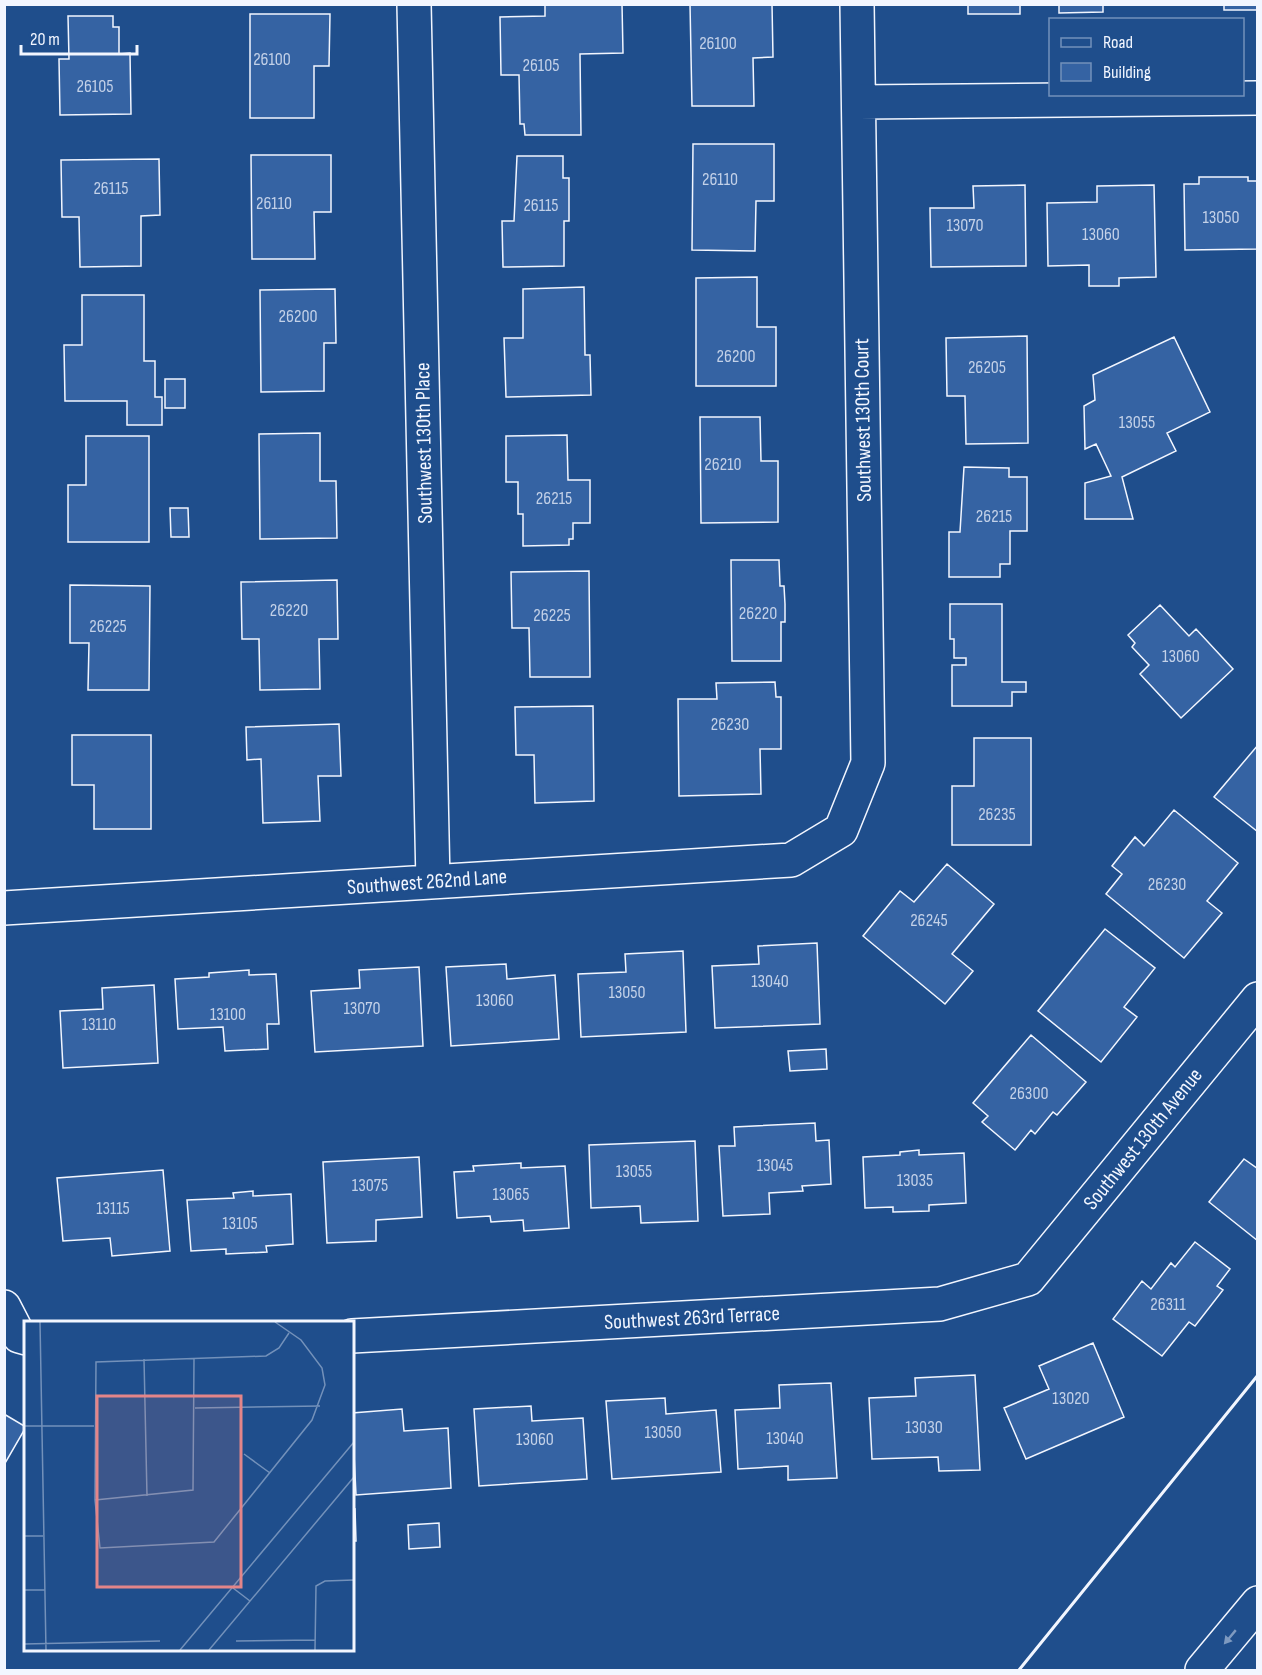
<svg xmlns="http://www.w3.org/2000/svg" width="1262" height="1675" font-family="'Sofia Sans Condensed',sans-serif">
<rect width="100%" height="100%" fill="#1f4e8c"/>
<path fill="#3563a3" stroke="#f2f6ff" stroke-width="1.5" d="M545,4H622L623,53L580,54L581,135H525L524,124H520L519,75H501L500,17L545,16Z
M690,4H772L773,57L753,58L754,106H692Z
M968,4H1020V14H968Z
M1059,4H1123L1103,5V12L1059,13Z
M1224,4H1258V10H1224Z
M250,14H330L329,66H314V118H250Z
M68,16H113V27H119V54L130,53L131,114L60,115L59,59H69Z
M693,144H774V201H756L755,251L692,250Z
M251,155H331V212H314L315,259H252Z
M517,156H563V178H569V221H564V266L503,267L502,221H514Z
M159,159L160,215L141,216V266L80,267L79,217H62L61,160Z
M1199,177H1248V181H1258V249L1185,250L1184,184H1199Z
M1025,185L1026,266L931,267L930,208H974L973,186Z
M1154,185L1156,277L1119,278V286H1089V265L1048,266L1047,203L1097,202V186Z
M757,277V327H776V386H696V278Z
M584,287L585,355H590L591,395L506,397L504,338H523V289Z
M335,289L336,343H324V391L261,392L260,290Z
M82,295H144V361H155V397H162V425H127V401H65L64,345H82Z
M1027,336L1028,443L966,444L965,396H947L946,338Z
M1174,337L1210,412L1167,433L1176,451L1122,477L1133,519H1085V483L1111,476L1096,444L1085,449L1084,406L1095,400L1093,375Z
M165,379H185V408H165Z
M700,417H760L761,461H778V522L701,523Z
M320,433V481H336L337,538L260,539L259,434Z
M567,435L568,480H590V523H573V539H569V545L523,546V514H518V482H506V436Z
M86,436H149V542H68V485H86Z
M964,467L1009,468V477H1027V531H1010V564H1000V577H949V532H960Z
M170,508H188L189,537H171Z
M731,560H779L780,586H784L785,604V622H781V661H732Z
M589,571L590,677H530L529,628H512L511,572Z
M337,580L338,639H319L320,689L260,690L259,639H242L241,582Z
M70,585L150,586L149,690H88L89,643H70Z
M950,604H1002V682H1026V692H1012V706H952V665H966V658H954V639H950Z
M1160,605L1189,636L1196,629L1233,669L1181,718L1140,674L1149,665L1132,647L1135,643L1128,635Z
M775,682L776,697H781V749H760L761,794L679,796L678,699H717L716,683Z
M593,706L594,801L535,803L534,755H516L515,707Z
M339,724L341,776H318L320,821L263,823L261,759L247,760L246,727Z
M72,735H151V829H94V785H72Z
M974,738H1031V845H952V786H974Z
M1258,745V832L1214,797Z
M1174,810L1238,863L1207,901L1222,913L1184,958L1106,894L1122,874L1112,866L1135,837L1144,846Z
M947,864L994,904L952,954L973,971L945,1004L863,936L900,891L914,902Z
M1105,929L1155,968L1124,1007L1137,1017L1101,1062L1038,1011Z
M817,943L820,1024L715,1028L712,966L759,964L758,946Z
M683,951L686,1032L581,1037L578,974L626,972L625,954Z
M506,964L507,979L555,975L559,1039L451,1046L446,967Z
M419,967L423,1046L315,1052L311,991L360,988L359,970Z
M249,970V975L276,974L279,1024H267L268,1049L225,1051L223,1027L178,1029L175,979L209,977V973Z
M154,985L158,1063L63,1068L60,1011L103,1009L102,988Z
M1031,1035L1086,1082L1057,1115L1053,1112L1035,1134L1031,1130L1015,1150L982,1122L988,1116L973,1103Z
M826,1049L827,1069L790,1071L788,1051Z
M815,1123L816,1141L829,1140L831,1184L802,1186L803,1191L769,1193L770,1214L723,1216L719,1146H735L734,1127Z
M695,1141L698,1221L641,1223L640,1206L591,1208L589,1145Z
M919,1150V1155L964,1153L966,1203L929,1205V1211L893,1212V1207L865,1208L863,1157L900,1155V1152Z
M419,1157L422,1217L376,1220V1241L327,1243L323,1162Z
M1244,1159L1258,1169V1241L1209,1202Z
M521,1163V1168L565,1166L569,1228L524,1231L523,1220L491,1222L490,1216L457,1218L454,1172L474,1171L473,1166Z
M163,1170L170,1251L112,1256L110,1238L63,1241L57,1178Z
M253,1191V1196L291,1194L293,1244L266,1246L267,1252L226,1254V1249L191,1251L187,1200L234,1198L233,1193Z
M1195,1242L1230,1269L1217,1286L1223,1290L1195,1326L1189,1322L1162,1356L1113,1319L1142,1281L1151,1289L1171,1263L1175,1267Z
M1093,1343L1124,1417L1026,1459L1004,1408L1049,1389L1039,1366Z
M975,1375L980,1470L939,1471L938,1457L872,1459L869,1398L916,1396L915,1378Z
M831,1383L837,1478L788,1480V1466L738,1469L735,1410L780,1408L779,1385Z
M665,1398L666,1414L716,1410L721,1472L612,1479L606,1401Z
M531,1406L532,1421L583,1418L587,1479L479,1486L474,1409Z
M402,1409L404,1431L448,1428L451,1488L356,1495L352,1413Z
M4,1414L26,1427L4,1465Z
M355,1509L356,1541H352V1510Z
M439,1523L440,1547L409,1549L408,1525Z"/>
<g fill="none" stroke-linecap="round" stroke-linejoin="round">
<g stroke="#f2f6ff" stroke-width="36">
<path id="minor" d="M414,4L433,882
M859,102L1258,98
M4,908L791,860L841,830L868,763L857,4
M4,1307L19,1336L26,1338
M352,1336L940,1304L1028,1279L1258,999"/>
</g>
<g stroke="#f2f6ff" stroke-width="36">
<path id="motorway" d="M1202,1670L1258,1603"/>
</g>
<use href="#minor" stroke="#1f4e8c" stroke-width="33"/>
<use href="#motorway" stroke="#1f4e8c" stroke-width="33"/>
<path stroke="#f2f6ff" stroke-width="3" d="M1019,1670L1258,1375"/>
</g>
<defs><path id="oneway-solid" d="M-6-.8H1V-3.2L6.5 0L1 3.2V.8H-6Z" transform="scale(1.5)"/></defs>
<use fill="#7e9ac0" href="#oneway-solid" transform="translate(1230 1637) rotate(130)"/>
<g text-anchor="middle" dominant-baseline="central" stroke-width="4.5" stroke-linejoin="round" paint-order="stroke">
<g font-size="18" fill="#c3d1e8">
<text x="718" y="43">26100</text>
<text x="272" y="59">26100</text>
<text x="541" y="65">26105</text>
<text x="95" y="86">26105</text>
<text x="720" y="179">26110</text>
<text x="111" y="188">26115</text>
<text x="274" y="203">26110</text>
<text x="541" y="205">26115</text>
<text x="1221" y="217">13050</text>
<text x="965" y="225">13070</text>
<text x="1101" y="234">13060</text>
<text x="298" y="316">26200</text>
<text x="736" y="356">26200</text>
<text x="987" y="367">26205</text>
<text x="1137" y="422">13055</text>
<text x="723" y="464">26210</text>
<text x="554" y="498">26215</text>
<text x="994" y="516">26215</text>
<text x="289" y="610">26220</text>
<text x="758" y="613">26220</text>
<text x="552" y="615">26225</text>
<text x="108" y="626">26225</text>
<text x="1181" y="656">13060</text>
<text x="730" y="724">26230</text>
<text x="997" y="814">26235</text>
<text x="1167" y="884">26230</text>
<text x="929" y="920">26245</text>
<text x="770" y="981">13040</text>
<text x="627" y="992">13050</text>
<text x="495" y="1000">13060</text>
<text x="362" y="1008">13070</text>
<text x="228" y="1014">13100</text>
<text x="99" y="1024">13110</text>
<text x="1029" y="1093">26300</text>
<text x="775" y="1165">13045</text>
<text x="634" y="1171">13055</text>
<text x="915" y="1180">13035</text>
<text x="370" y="1185">13075</text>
<text x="511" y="1194">13065</text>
<text x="113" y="1208">13115</text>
<text x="240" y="1223">13105</text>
<text x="1168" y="1304">26311</text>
<text x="1071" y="1398">13020</text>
<text x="924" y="1427">13030</text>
<text x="663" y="1432">13050</text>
<text x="785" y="1438">13040</text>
<text x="535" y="1439">13060</text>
</g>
<g font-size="21" fill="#f2f6ff" stroke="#1f4e8c">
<text transform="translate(863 420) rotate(-91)">Southwest 130th Court</text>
<text transform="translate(424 443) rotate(-91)">Southwest 130th Place</text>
<text transform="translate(427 882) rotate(-4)">Southwest 262nd Lane</text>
<text transform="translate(1143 1139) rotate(-51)">Southwest 130th Avenue</text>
<text transform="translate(692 1318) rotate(-3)">Southwest 263rd Terrace</text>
</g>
</g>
<g transform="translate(24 1321)">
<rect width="330" height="330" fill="#1f4e8c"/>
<path fill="none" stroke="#7391ba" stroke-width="1.5" d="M16,1L22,329M251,1L277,19L298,47L301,64L288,99L190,221L76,227L71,179L72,41L242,35L255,27L265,12M120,38L123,175M171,87L296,85M0,105H70M220,133L246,152M71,179L169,169L170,38M0,215H19M209,267L226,280M0,269H21M212,320L291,319M0,323L136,320M156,329L330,121M185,329L330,156M291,329L292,265L301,260L330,259"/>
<path fill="#e38589" fill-opacity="0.15" stroke="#e38589" stroke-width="3" d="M73,75H217V266H73Z"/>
<rect width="330" height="330" fill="none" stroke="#f2f6ff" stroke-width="3"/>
</g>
<rect width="1262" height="1675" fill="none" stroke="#f2f6ff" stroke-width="12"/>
<rect x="1049" y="18" width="195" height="78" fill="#1f4e8c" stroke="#7391ba" stroke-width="1.5"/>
<rect x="1061" y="38" width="30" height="9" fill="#1f4e8c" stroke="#7391ba" stroke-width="1.5"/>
<text x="1103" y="48" font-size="18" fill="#f2f6ff">Road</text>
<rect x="1061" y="63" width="30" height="18" fill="#3563a3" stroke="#7391ba" stroke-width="1.5"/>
<text x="1103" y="78" font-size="18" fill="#f2f6ff">Building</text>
<path d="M21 45v9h116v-9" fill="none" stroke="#f2f6ff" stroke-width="3"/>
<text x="30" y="45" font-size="18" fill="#f2f6ff" stroke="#1f4e8c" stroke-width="4.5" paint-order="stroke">20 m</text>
</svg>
